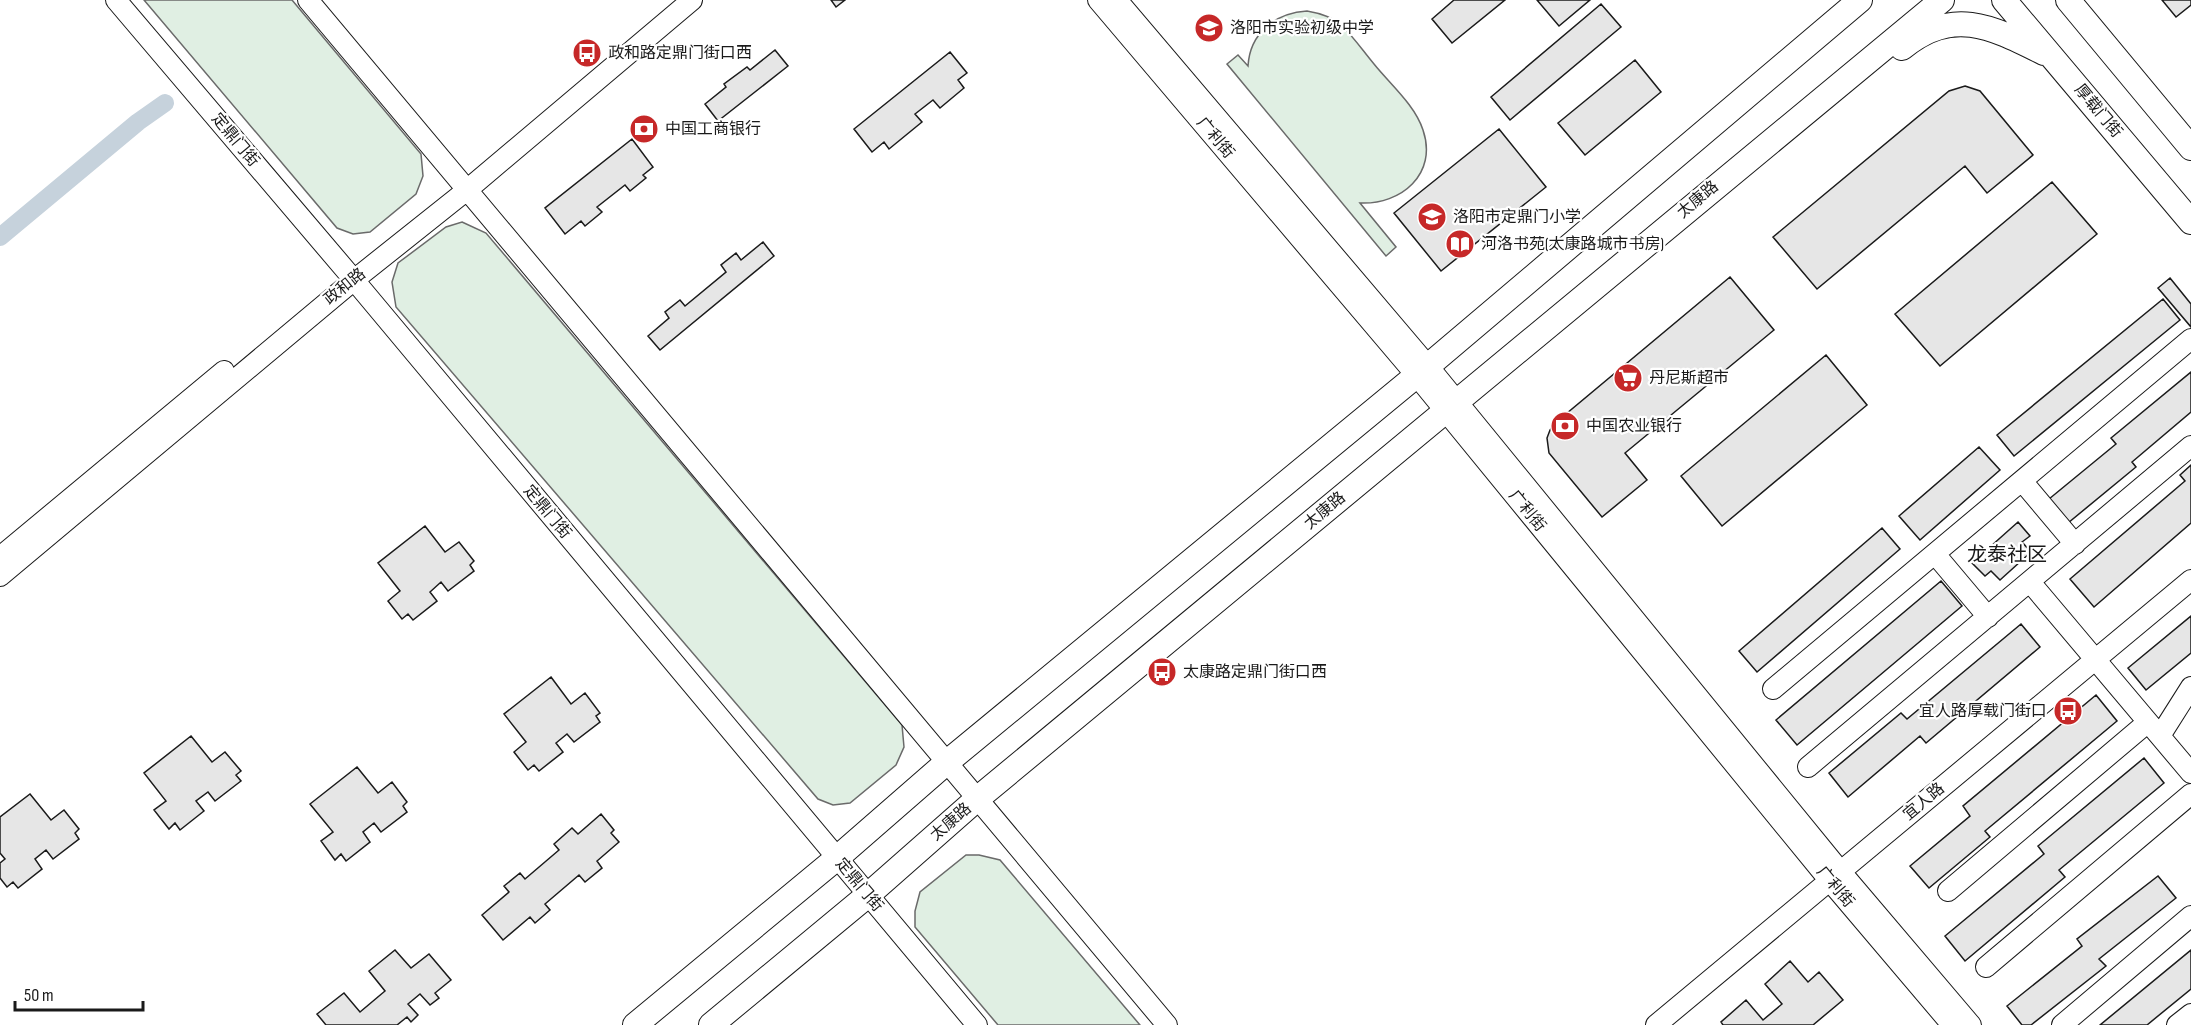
<svg xmlns="http://www.w3.org/2000/svg" width="2191" height="1025" font-family="'Sofia Sans Condensed','Noto Sans SC',sans-serif">
<rect width="100%" height="100%" fill="#fff"/>
<path fill="#e0efe3" stroke="#6a6a6a" stroke-width="1.5" d="M144,0H292L421,154L423,176L416,194L370,232L353,234L337,228Z
M1307,11C1319,13 1331,16 1341,25C1353,36 1363,51 1374,64C1390,84 1415,105 1423,130C1438,174 1401,205 1360,203L1396,247L1386,256L1227,64L1238,55L1248,66C1250,33 1275,13 1307,11Z
M462,222L486,233L902,725L904,747L896,765L850,803L833,805L818,799L396,307L392,282L398,263L446,227Z
M966,855H979L1000,860L1140,1025H998L915,927V911L920,892Z"/>
<g fill="none" stroke-linecap="round" stroke-linejoin="round">
<path stroke="#c6d2dc" stroke-width="18" d="M0,237L138,122L165,103"/>
</g>
<path fill="#e6e6e6" stroke="#1a1a1a" stroke-width="1.5" d="M831,0H845L836,7Z
M1454,0H1505L1452,43L1432,19Z
M1537,0H1590L1559,26Z
M2162,0H2191V5L2176,17Z
M1601,4L1621,27L1510,120L1491,97Z
M775,50L788,66L718,121L705,104L726,87L724,84L747,67L750,70Z
M950,52L967,73L958,80L964,88L940,108L933,100L915,114L922,122L889,149L884,142L872,152L854,129Z
M1635,60L1661,92L1585,155L1558,123Z
M1965,86L1980,91L2033,155L1987,193L1965,166L1817,289L1773,237L1949,91Z
M1499,129L1546,187L1441,271L1394,213Z
M632,139L653,167L643,175L646,178L630,191L625,185L597,207L602,212L585,226L581,221L565,234L545,208Z
M2052,182L2097,234L1940,366L1895,314Z
M763,242L774,256L660,350L648,336L669,318L665,312L680,300L685,306L726,272L721,265L736,253L741,260Z
M1730,277L1774,330L1625,453L1647,480L1602,517L1549,453L1547,438L1550,430L1554,424Z
M2170,278L2191,304V327L2158,288Z
M2163,299L2180,320L2014,456L1997,435Z
M1826,355L1867,405L1722,526L1681,476Z
M2191,372V412L2132,462L2136,467L2068,523L2049,499L2116,444L2111,438Z
M1979,447L2000,470L1920,540L1899,516Z
M2191,465V523L2094,607L2070,579L2185,481L2180,475Z
M2018,522L2030,536L2022,542L2031,552L2000,580L1991,571L1985,576L1972,563Z
M425,526L445,552L459,542L474,561L470,565L474,571L448,591L441,582L430,592L437,601L413,620L408,614L402,619L388,601L400,591L378,563Z
M1882,528L1900,549L1757,672L1739,651Z
M1941,581L1962,606L1797,745L1776,720Z
M2191,616V653L2146,690L2128,668Z
M2021,624L2040,647L1926,743L1920,736L1848,797L1829,773L1901,713L1907,719Z
M551,677L571,704L585,693L600,713L596,716L600,722L574,742L567,734L556,743L563,752L539,771L534,765L528,770L514,752L526,742L504,714Z
M2096,695L2117,721L1985,831L1990,837L1929,888L1910,866L1970,816L1963,806Z
M191,736L212,762L225,752L241,771L236,775L241,781L215,801L208,792L196,801L204,811L180,830L175,823L169,829L154,810L166,801L144,773Z
M2144,758L2164,783L2059,870L2065,877L1965,961L1945,936L2044,854L2038,846Z
M357,767L378,793L392,782L407,802L403,806L407,812L381,832L374,823L363,832L370,842L346,861L341,854L335,860L321,841L333,832L310,804Z
M30,794L51,820L64,810L79,829L75,833L79,839L53,859L46,850L35,859L42,869L18,888L13,882L7,887L0,878V863L5,859L0,853V817Z
M601,814L614,830L611,833L619,842L597,861L602,868L585,882L579,875L545,904L550,910L535,923L530,917L503,940L482,915L509,892L504,886L520,873L525,879L559,850L554,844L572,828L578,834Z
M2158,876L2176,898L2099,959L2106,966L2031,1025H2022L2007,1006L2082,946L2077,939Z
M395,950L411,968L429,954L451,980L435,993L439,998L430,1005L420,994L408,1004L418,1015L411,1022L407,1017L397,1025H326L317,1014L344,993L360,1012L385,991L369,971Z
M2191,950V989L2147,1025H2100Z
M1790,961L1808,982L1819,972L1843,1000L1813,1025H1723L1721,1022L1746,1000L1763,1020L1782,1004L1765,984Z"/>
<g fill="none" stroke-linecap="round" stroke-linejoin="round">
<g stroke="#1a1a1a" stroke-width="22">
<path id="minor" d="M116,0L354,280L977,1025
M308,0L1167,1025
M1098,0L1416,375L1829,880L1952,1025
M1117,0L1428,366L1841,872L1971,1025
M2022,481L2075,544
M1935,554L1988,617
M0,557L224,371
M0,576L354,280L467,190L692,0
M2030,582L2191,773
M1773,689L2191,339
M2160,736L2191,687
M1808,767L2191,446
M1948,891L2148,722
M1986,967L2191,794
M1656,1025L2191,580
M2062,1025L2191,916
M2177,1025L2191,1014"/>
</g>
<g stroke="#1a1a1a" stroke-width="26">
<path id="major" d="M2004,0L2191,222
M2068,0L2191,148
M1902,48C1953,6 1992,27 2044,53
M635,1025L837,858L946,763L1428,366L1860,0
M711,1025L868,895L977,799L1942,0"/>
</g>
<use href="#minor" stroke="#fff" stroke-width="20"/>
<use href="#major" stroke="#fff" stroke-width="24"/>
</g>
<defs>
<g id="school-disc" transform="scale(1.5)"><circle r="9.5" fill="#c62828" stroke="#fff"/><path d="M0-5L7-2L0 1L-7-2ZM-4 1L0 2.5L4 1V4Q0 6-4 4Z" fill="#fff"/></g>
<g id="bus-disc" transform="scale(1.5)"><circle r="9.5" fill="#c62828" stroke="#fff"/><path d="M-5-6H5V4H4V6H2V4H-2V6H-4V4H-5ZM-3.5-4V0h7V-4ZM-3.5 1.2v1.5H-2V1.2ZM2 1.2v1.5H3.5V1.2Z" fill="#fff"/></g>
<g id="bank-disc" transform="scale(1.5)"><circle r="9.5" fill="#c62828" stroke="#fff"/><path d="M-6-4H6V4H-6ZM0-2.3a2.3 2.3 0 1 0 0 4.6a2.3 2.3 0 1 0 0-4.6Z" fill="#fff"/></g>
<g id="library-disc" transform="scale(1.5)"><circle r="9.5" fill="#c62828" stroke="#fff"/><path d="M-6-4Q-3-5.5-.7-3.5V5Q-3 3-6 4ZM6-4Q3-5.5 .7-3.5V5Q3 3 6 4Z" fill="#fff"/></g>
<g id="supermarket-disc" transform="scale(1.5)"><circle r="9.5" fill="#c62828" stroke="#fff"/><path d="M-6-5.5h2.5l.6 2H6L4.5 2H-2.5L-4.4-4H-6ZM-1.5 3.2a1.3 1.3 0 1 0 .1 0ZM3 3.2a1.3 1.3 0 1 0 .1 0Z" fill="#fff"/></g>
</defs>
<g fill-rule="evenodd">
<use href="#school-disc" x="1209" y="28"/>
<use href="#bus-disc" x="587" y="53"/>
<use href="#bank-disc" x="644" y="129"/>
<use href="#school-disc" x="1432" y="217"/>
<use href="#library-disc" x="1460" y="244"/>
<use href="#supermarket-disc" x="1628" y="378"/>
<use href="#bank-disc" x="1565" y="426"/>
<use href="#bus-disc" x="1162" y="672"/>
<use href="#bus-disc" x="2068" y="711"/>
</g>
<g text-anchor="middle" dominant-baseline="central" stroke-width="4.5" stroke-linejoin="round" paint-order="stroke">
<g font-size="16" fill="#1a1a1a" stroke="#fff" text-anchor="start">
<text x="1230" y="28">洛阳市实验初级中学</text>
<text x="608" y="53">政和路定鼎门街口西</text>
<text x="665" y="129">中国工商银行</text>
<text x="1453" y="217">洛阳市定鼎门小学</text>
<text x="1481" y="244">河洛书苑(太康路城市书房)</text>
<text x="1649" y="378">丹尼斯超市</text>
<text x="1586" y="426">中国农业银行</text>
<text x="1183" y="672">太康路定鼎门街口西</text>
<text x="2047" y="711" text-anchor="end">宜人路厚载门街口</text>
</g>
<g font-size="16" fill="#1a1a1a" stroke="#fff">
<text transform="translate(2098 111) rotate(50)">厚载门街</text>
<text transform="translate(1215 138) rotate(50)">广利街</text>
<text transform="translate(235 140) rotate(50)">定鼎门街</text>
<text transform="translate(1698 200) rotate(-40)">太康路</text>
<text transform="translate(345 287) rotate(-39)">政和路</text>
<text transform="translate(1325 511) rotate(-40)">太康路</text>
<text transform="translate(1527 511) rotate(51)">广利街</text>
<text transform="translate(547 512) rotate(50)">定鼎门街</text>
<text transform="translate(1924 802) rotate(-40)">宜人路</text>
<text transform="translate(951 822) rotate(-41)">太康路</text>
<text transform="translate(859 885) rotate(50)">定鼎门街</text>
<text transform="translate(1835 887) rotate(50)">广利街</text>
</g>
<g font-size="20" fill="#1a1a1a" stroke="#fff">
<text x="2007" y="555">龙泰社区</text>
</g>
</g>
<path d="M15 1001v9h128v-9" fill="none" stroke="#1a1a1a" stroke-width="3"/>
<text x="24" y="1001" font-size="18" fill="#1a1a1a" stroke="#ffffff" stroke-width="4.5" paint-order="stroke">50 m</text>
</svg>
